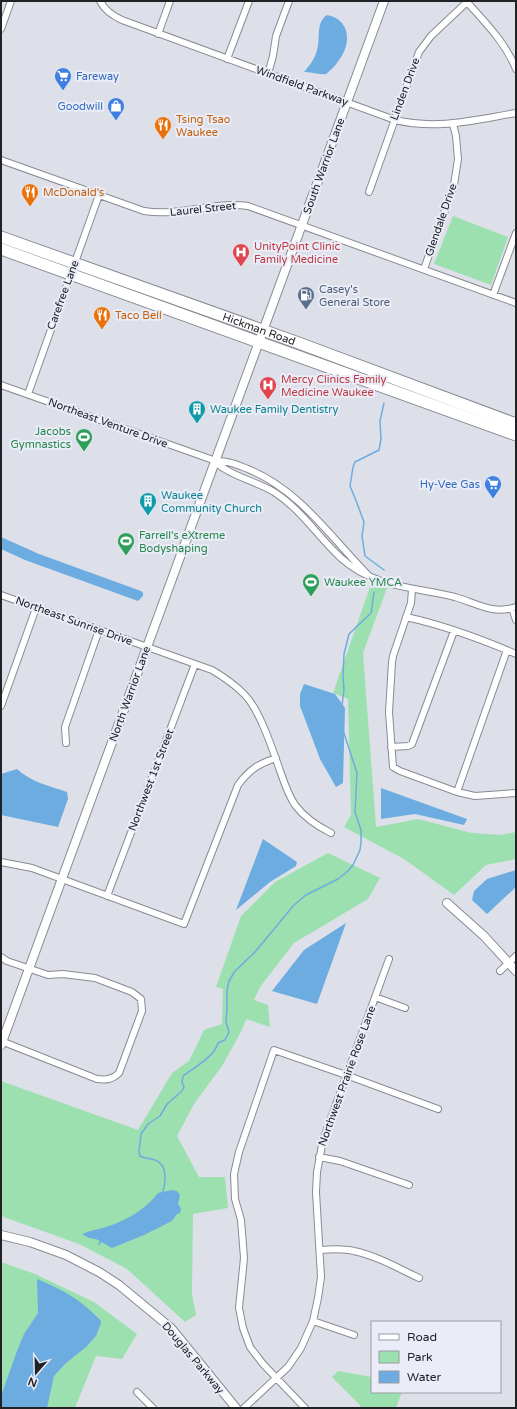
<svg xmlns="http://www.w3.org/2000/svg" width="517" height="1409" font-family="'Varela Round',sans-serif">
<rect width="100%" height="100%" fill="#dde0e9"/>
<path fill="#9ce0b0" d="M453,216L508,237L491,285L434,264Z
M370,587L387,588L363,653L376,827L418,819L472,833L501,835L516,832V859L486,865L454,895L404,859L344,827L351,815L348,699L333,693Z
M328,853L380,878L368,899L294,943L260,987L254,1000L268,1005L270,1027L246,1019L242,1030L222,1066L194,1104L177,1136L199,1177H225L228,1208L193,1214L192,1294L196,1315L185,1322L127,1269L79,1244L1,1216V1081L138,1130L172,1073L189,1061L204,1030L222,1024L223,989L216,987L241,916L275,882Z
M1,1262L35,1274L94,1302L137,1334L122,1359L96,1356L75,1408H1Z
M338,1371L372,1377V1392H402L396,1408H360V1405L332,1377Z"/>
<path fill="#6dace0" d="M327,15C350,19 352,43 339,60C336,65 331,70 326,74C318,75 311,72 304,72C309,66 315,59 317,50C321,38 315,23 327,15Z
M1,537L39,554L141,591L143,593V596L138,601L25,560L1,549Z
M304,684L335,694L345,708L343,783L336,787L320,759L300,706V694Z
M17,769C31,782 50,786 67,792L68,799L58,827L1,815V774Z
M381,788L467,819L464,825L415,814L381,819Z
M263,839L297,862L296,866L270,882L236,910Z
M516,870V887L487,914L472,900L474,891L487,879Z
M346,923L317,1004L272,991L304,950Z
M172,1190L177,1191L180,1195L178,1204L181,1208L180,1213L177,1214L172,1221L144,1235L112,1248L96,1239L89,1238L82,1234C91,1230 100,1229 109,1226C127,1220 147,1208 158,1193Z
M37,1279C65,1291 79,1298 101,1321V1323L96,1336L86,1347L66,1363L54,1376L47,1408H1V1396L17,1351L24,1334L38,1313Z"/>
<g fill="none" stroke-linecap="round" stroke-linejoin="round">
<path stroke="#6dace0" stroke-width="1.5" d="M384,403L380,421L381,439L379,450L355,462L353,467L350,486L355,498L364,522L362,536L365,556L384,570
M342,705L344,690L343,677L344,654L349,634L371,613L374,592
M162,1194C166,1184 168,1164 155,1160C150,1158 145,1159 140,1156L139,1151L141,1134L148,1124L160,1116L167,1104L182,1091L184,1087L182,1082L183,1076C195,1067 214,1057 218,1043L225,1040L229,1032L226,1022L227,1008V990L229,981L235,971L255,952L294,905L306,895L338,879L348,871L353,865L360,850L361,842V830L355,812L357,773L344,733
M99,1244L101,1241"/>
<g stroke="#888b93" stroke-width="8">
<path id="street" d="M100,1C105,11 113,16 122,20L395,120C437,130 474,120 516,113
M466,1C485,22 505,42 516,69
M1,29L11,1
M158,34L170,1
M227,59L249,1
M268,74L273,56L276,36L289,1
M1,160L144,211C179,217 213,201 248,206L516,303
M369,192L419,52L431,36L467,2
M424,269L454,185L458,159L456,136L453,124
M493,295L516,233
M1,385L216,461C229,461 235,464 248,469C301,491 330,537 369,576
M28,394L99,195
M216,461C218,464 221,467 225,469C239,478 259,483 274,492C301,509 318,537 341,558C374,588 415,587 455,597C476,603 493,615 516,607
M412,589L411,603L393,656L392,662L389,712L393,767L400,771L457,792L475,796L516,793
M1,595L212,670C224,677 234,684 244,694C259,709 271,745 278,765C283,779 287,793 295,805C304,817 317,826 331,833
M512,608L516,620
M406,617C443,625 481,639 516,654
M1,706L36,608
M66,743L65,727L99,630
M391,747L408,746L412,744L454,631
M457,792L507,650
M1,862L32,868L184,924L238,785C249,770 258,764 276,758
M107,896L195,664
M1,957L7,961L48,975L63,974L95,978L132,992L141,999L142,1011L119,1073C112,1080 106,1080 97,1079L1,1041
M500,971L516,956
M375,997L405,1008
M319,1157L340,1161L409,1185
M320,1250C331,1249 343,1248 354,1251C377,1256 398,1268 419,1278
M313,1321L354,1335
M137,1392L153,1408
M244,1408L288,1367L301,1348L313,1321L318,1298L321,1277L316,1192L317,1172L323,1140L389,959
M305,1408L263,1364L250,1347L243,1328L239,1308L244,1258L241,1220L235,1199L234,1174L239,1152L274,1050L346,1075L438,1109"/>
</g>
<g stroke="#888b93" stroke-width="10">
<path id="secondary" d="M447,903L484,936L516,971
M1,1045L384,1
M1,1235L30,1242L66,1255L99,1272L119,1285L171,1328L236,1408"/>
</g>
<g stroke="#888b93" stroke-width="13">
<g id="highway">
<path id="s1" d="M1,237L296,342L516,424"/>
<path d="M1,249L516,435"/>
</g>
</g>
<use href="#street" stroke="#fff" stroke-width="6"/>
<use href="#secondary" stroke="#fff" stroke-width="8"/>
<use href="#highway" stroke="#fff" stroke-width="11"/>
</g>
<defs>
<g id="supermarket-pin" transform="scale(0.9)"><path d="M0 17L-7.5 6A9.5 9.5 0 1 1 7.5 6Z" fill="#3f7fe0" stroke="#eaedf7"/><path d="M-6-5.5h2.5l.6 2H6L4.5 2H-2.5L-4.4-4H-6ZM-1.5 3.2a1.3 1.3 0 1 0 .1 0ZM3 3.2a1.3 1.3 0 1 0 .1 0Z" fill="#fff"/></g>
<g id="shop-pin" transform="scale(0.9)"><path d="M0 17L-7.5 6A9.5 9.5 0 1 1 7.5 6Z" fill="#3f7fe0" stroke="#eaedf7"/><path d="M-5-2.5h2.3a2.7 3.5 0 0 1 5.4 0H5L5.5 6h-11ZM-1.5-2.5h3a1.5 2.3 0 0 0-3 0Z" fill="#fff"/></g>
<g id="restaurant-pin" transform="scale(0.9)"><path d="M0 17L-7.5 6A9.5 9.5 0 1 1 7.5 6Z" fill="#e8710a" stroke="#eaedf7"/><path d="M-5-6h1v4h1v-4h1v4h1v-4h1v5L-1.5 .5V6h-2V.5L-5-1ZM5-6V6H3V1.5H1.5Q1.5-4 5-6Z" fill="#fff"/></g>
<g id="hospital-pin" transform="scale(0.9)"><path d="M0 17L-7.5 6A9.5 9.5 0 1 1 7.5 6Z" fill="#e0444e" stroke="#eaedf7"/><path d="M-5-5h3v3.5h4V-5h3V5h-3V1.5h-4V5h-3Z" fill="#fff"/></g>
<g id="fuel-pin" transform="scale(0.9)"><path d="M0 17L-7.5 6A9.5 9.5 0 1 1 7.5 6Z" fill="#5c6f8a" stroke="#eaedf7"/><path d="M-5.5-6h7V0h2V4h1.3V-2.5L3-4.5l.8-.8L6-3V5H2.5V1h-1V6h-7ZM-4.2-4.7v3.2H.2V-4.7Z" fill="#fff"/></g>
<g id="building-pin" transform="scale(0.9)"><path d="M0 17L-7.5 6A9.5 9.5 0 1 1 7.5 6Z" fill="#0f9aa8" stroke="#eaedf7"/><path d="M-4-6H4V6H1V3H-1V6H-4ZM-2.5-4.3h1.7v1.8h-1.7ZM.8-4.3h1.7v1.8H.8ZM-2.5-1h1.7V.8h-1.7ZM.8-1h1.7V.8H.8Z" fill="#fff"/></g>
<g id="stadium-pin" transform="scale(0.9)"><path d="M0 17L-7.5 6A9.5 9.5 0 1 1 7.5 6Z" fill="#2e9e5b" stroke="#eaedf7"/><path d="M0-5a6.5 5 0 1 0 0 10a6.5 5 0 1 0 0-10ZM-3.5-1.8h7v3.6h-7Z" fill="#fff"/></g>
</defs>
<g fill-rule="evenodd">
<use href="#supermarket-pin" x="63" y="76"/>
<use href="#shop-pin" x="116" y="106"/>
<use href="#restaurant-pin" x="163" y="125"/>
<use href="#restaurant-pin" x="30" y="192"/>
<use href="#hospital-pin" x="241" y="252"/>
<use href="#fuel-pin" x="306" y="295"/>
<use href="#restaurant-pin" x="102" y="315"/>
<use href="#hospital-pin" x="268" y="385"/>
<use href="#building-pin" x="197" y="409"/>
<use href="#stadium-pin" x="84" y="437"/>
<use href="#supermarket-pin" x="493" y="484"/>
<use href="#building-pin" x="148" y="501"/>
<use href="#stadium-pin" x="126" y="541"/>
<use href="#stadium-pin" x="311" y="582"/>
</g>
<g text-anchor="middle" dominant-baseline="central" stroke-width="4" stroke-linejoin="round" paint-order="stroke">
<g font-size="11" fill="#366cbe" stroke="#eaedf7" text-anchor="end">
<text x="76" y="76" text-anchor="start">Fareway</text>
<text x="103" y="106">Goodwill</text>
<text x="480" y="484">Hy-Vee Gas</text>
</g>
<g font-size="11" fill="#212226" stroke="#eaedf7">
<text transform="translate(302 86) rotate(20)">Windfield Parkway</text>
<text transform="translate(405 89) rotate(-70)">Linden Drive</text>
<text transform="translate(324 166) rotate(-70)">South Warrior Lane</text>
<text transform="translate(203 209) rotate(-6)">Laurel Street</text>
<text transform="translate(441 220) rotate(-71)">Glendale Drive</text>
<text transform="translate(63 295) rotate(-70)">Carefree Lane</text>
<text stroke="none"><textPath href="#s1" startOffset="274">Hickman Road</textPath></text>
<text transform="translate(108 423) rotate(20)">Northeast Venture Drive</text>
<text transform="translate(74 621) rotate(20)">Northeast Sunrise Drive</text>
<text transform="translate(130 694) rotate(-70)">North Warrior Lane</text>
<text transform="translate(151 780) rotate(-69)">Northwest 1st Street</text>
<text transform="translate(347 1076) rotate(-70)">Northwest Prairie Rose Lane</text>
<text transform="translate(193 1358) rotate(50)">Douglas Parkway</text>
</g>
<g font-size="11" fill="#c56008" stroke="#eaedf7" text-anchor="start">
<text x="176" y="119">Tsing Tsao<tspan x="176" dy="13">Waukee</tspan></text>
<text x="43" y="192">McDonald's</text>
<text x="115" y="315">Taco Bell</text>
</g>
<g font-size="11" fill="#be3a42" stroke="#eaedf7" text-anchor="start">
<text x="254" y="246">UnityPoint Clinic<tspan x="254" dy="13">Family Medicine</tspan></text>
<text x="281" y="379">Mercy Clinics Family<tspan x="281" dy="13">Medicine Waukee</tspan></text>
</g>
<g font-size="11" fill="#4e5e75" stroke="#eaedf7" text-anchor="start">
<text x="319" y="289">Casey's<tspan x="319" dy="13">General Store</tspan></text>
</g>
<g font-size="11" fill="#0d838f" stroke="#eaedf7" text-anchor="start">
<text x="210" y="409">Waukee Family Dentistry</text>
<text x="161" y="495">Waukee<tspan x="161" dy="13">Community Church</tspan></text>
</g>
<g font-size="11" fill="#27864d" stroke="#eaedf7" text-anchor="start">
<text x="71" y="431" text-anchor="end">Jacobs<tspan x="71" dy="13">Gymnastics</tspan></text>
<text x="139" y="535">Farrell's eXtreme<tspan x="139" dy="13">Bodyshaping</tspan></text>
<text x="324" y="582">Waukee YMCA</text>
</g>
</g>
<rect width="517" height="1409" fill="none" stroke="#212226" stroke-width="4"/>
<rect x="371" y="1321" width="130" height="72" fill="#eaedf7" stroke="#9a9ca3"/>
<rect x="379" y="1334" width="20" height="6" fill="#ffffff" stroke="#9a9ca3"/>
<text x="407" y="1341" font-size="12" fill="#212226">Road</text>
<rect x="379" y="1351" width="20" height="12" fill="#9ce0b0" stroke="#9a9ca3"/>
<text x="407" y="1361" font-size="12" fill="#212226">Park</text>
<rect x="379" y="1371" width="20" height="12" fill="#6dace0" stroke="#9a9ca3"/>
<text x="407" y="1381" font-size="12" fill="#212226">Water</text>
<g transform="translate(36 1373) rotate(200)" stroke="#eaedf7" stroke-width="3" paint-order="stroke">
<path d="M0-3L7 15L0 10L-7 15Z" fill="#212226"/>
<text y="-6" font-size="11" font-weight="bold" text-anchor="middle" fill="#212226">N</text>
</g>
</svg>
